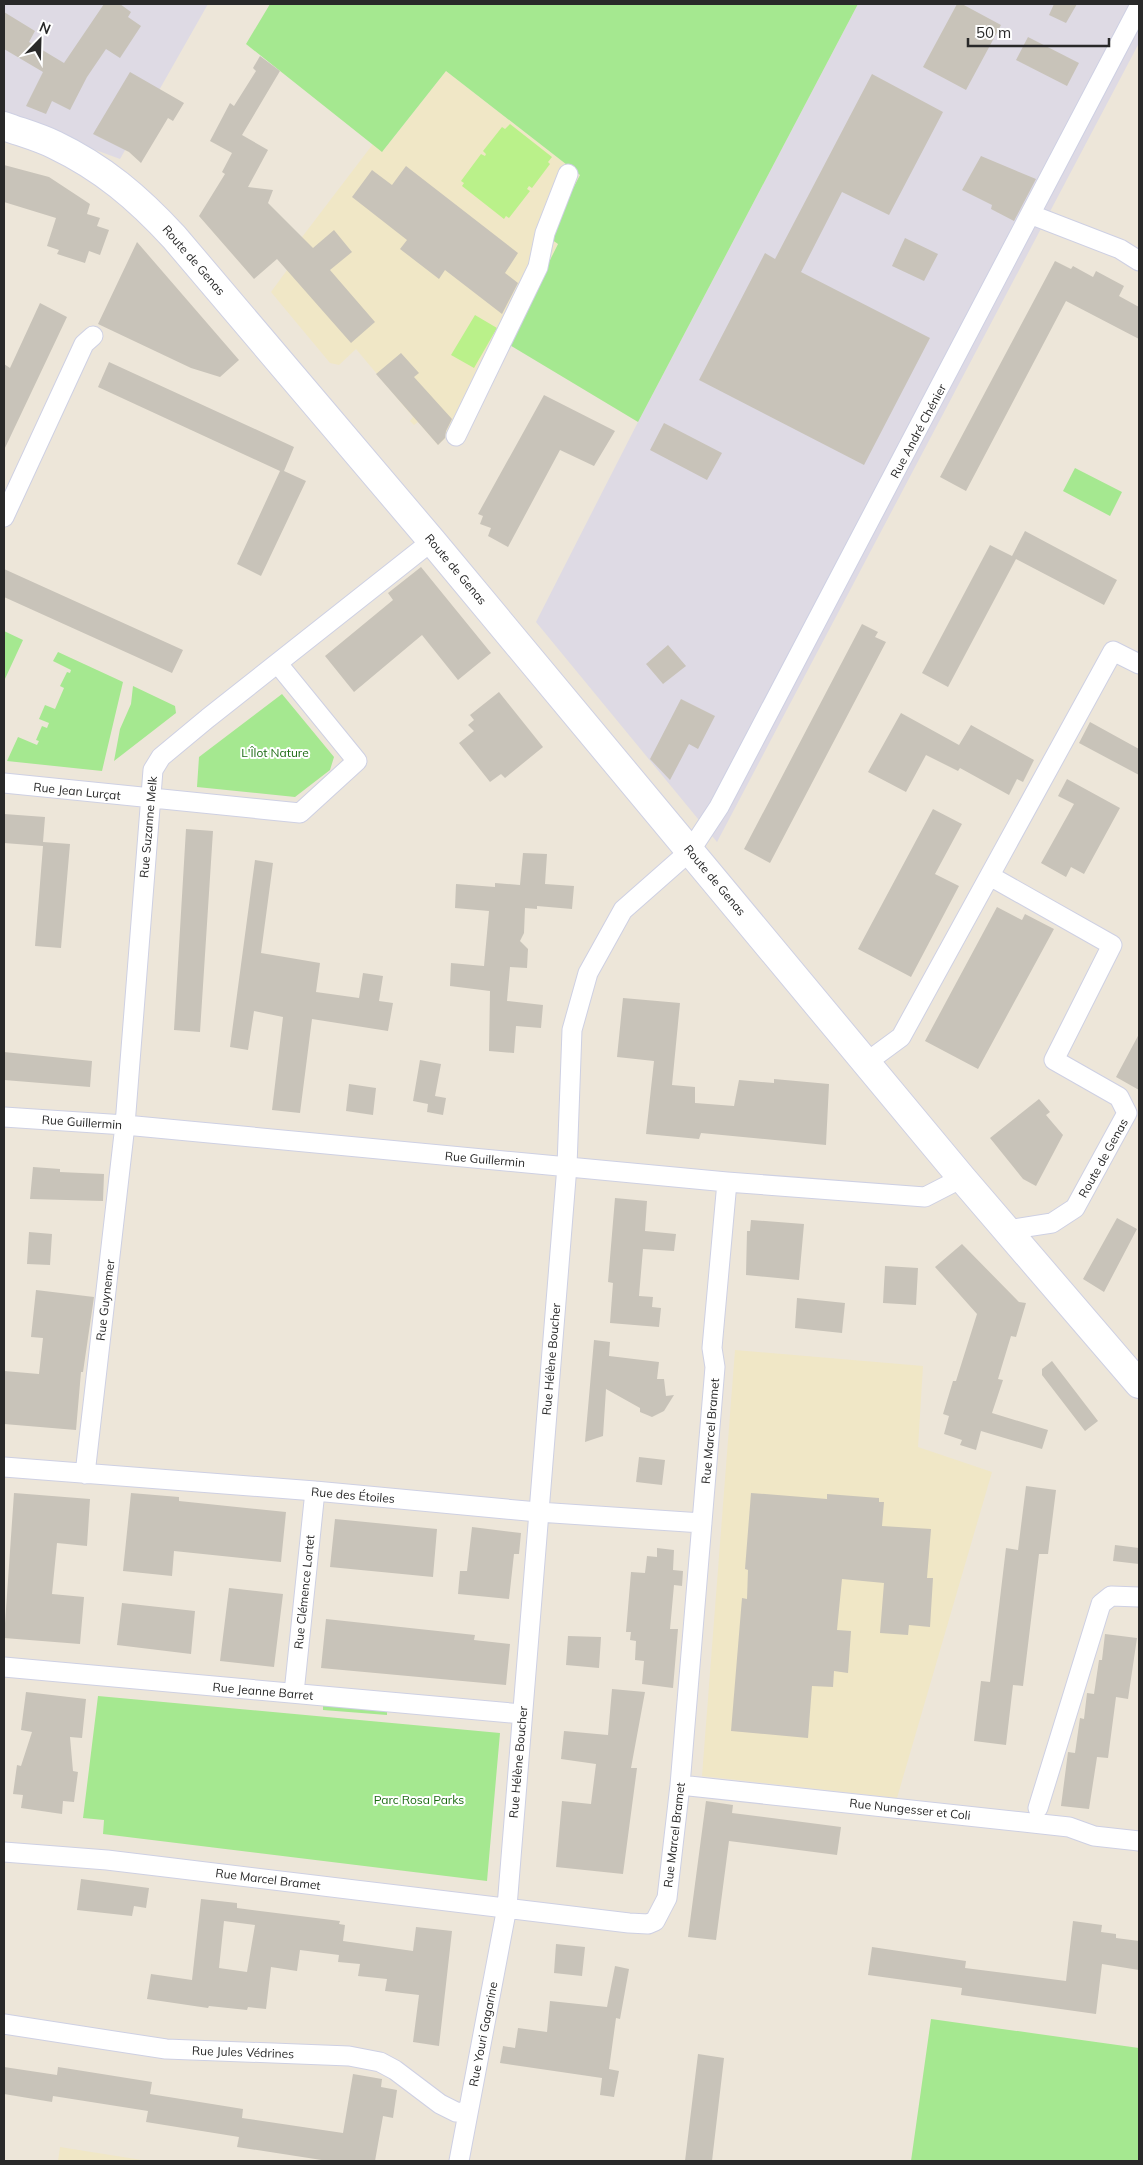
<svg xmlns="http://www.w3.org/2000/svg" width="1143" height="2165" font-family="Mulish,sans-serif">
<rect width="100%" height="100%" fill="#ede6d9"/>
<path fill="#dedae4" d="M4,4H208L120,159L4,116Z
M858,4H1139V43L717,842L536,622L638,422Z"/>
<path fill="#f0e7c6" d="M446,71L580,175L549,237L558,244L460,438L451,433L438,445L418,422L414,425L410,421L413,417L356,349L339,365L330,363L271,292L287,270L283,262L373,144L383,151Z
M735,1350L923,1366L918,1447L992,1472L897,1798L702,1776Z
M60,2147L148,2161H58Z"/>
<path fill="#a5e890" d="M270,4H858L638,422L508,344L558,244L548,237L580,175L446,71L382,152L246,44Z
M1075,468L1122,492L1110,516L1063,491Z
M4,631L23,640L4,681Z
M58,652L123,682L102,771L7,761L18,737L37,745L39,741L36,740L42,726L47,728L49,723L39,719L45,705L55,709L64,688L60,686L67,672L70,673L71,670L53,661Z
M133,686L175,706L176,713L114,761L120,729L131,704Z
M282,694L334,757L330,770L295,797L197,787L199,757Z
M98,1696L500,1733L487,1881L103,1834L104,1820L83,1818Z
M323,1704L387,1710V1715L323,1710Z
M931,2019L1139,2048V2161H911Z"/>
<path fill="#baf18a" d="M510,124L552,157L548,162L550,164L532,188L529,186L527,189L530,191L509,218L506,216L504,219L462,186L464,183L461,181L481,154L485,156L486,154L483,151L502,127L505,129Z
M475,315L497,328L474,368L451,355Z"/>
<path fill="#c8c3b9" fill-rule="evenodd" d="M104,4H120L131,12L128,17L141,26L120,58L106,49L87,77L70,110L52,101L46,114L26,106L43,72L4,49V12L35,31L29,42L64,63Z
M957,4H962L1001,25L966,90L923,67Z
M1054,4H1077L1066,23L1049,15Z
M1028,37L1079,63L1067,86L1016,60Z
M260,56L280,71L242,135L268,150L248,187L273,190L268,203L313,248L334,230L352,252L330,270L375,322L351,343L277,259L254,279L199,216L225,174L222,172L232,153L210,141L230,103L234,106L256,71L253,68Z
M130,72L184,103L173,121L168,118L141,163L129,152L93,134Z
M872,74L943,112L889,215L842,192L801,272L930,338L864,465L699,380L765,253L775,259Z
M981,156L1036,179L1014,221L991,209L992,205L962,190Z
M4,165L49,177L90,204L87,214L100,218L97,226L109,230L100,255L89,251L85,263L57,254L59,250L47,246L56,218L4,202Z
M406,166L518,253L505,273L518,283L502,314L445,270L439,279L400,249L407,240L352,197L372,170L392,185Z
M905,238L938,254L924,281L892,266Z
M137,242L239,360L220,377L191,368L98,324Z
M1055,261L1071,269L1073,266L1093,277L1096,271L1124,286L1119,296L1139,307V339L1066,301L966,491L940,477Z
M40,303L67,317L4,450V364L10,368Z
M401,353L419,373L414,377L452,419L446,431L445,438L438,445L376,374Z
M109,362L294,447L284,471L306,481L261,576L237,564L280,471L98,387Z
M544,395L615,431L594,466L560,450L508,547L488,536L491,528L480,524L483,516L478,514Z
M664,423L722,453L707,480L650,450Z
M1025,531L1117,580L1104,605L1016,559L948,687L922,673L990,545L1012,556Z
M421,567L491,653L458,680L422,635L354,692L325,656L393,600L388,593Z
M4,569L183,650L172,673L4,597Z
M862,624L878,632L875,637L886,642L770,863L744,849Z
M668,645L686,666L663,684L646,664Z
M499,692L543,747L505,778L501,774L490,782L459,743L474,731L468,725L474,720L470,715Z
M681,699L715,716L698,749L689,744L670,780L650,759Z
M901,713L959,745L971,725L1034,760L1023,782L1017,779L1009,795L960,768L958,771L926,755L906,792L868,772Z
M1090,722L1139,749V775L1079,743Z
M1067,779L1120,808L1084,874L1071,867L1066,877L1041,863L1074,804L1058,796Z
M933,809L962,824L935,874L959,886L911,977L858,949Z
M4,814L45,817L43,842L70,844L61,948L35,946L43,846L4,843Z
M186,829L213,831L200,1032L174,1030Z
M523,853L547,854L545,884L574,886L572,909L537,906V909L525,908L524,933L520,941L528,949L527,968L510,967L507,1001L543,1005L541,1028L516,1026L514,1053L489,1051L490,991L450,986L451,963L484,966L489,911L455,908L456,884L495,887V883L520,885Z
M255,860L273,863L261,953L320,963L316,992L359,998L363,973L383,976L379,1001L393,1003L388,1031L312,1019L300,1113L272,1110L283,1017L254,1011L248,1050L230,1047Z
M997,907L1022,920L1025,914L1054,929L978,1069L925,1041Z
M623,998L680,1003L672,1085L695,1087V1103L734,1106L739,1080L774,1083V1079L829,1084L826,1145L701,1133L699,1139L646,1134L654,1061L617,1057Z
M1139,1034V1090L1116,1077Z
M4,1052L92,1061L90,1087L4,1080Z
M420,1060L441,1064L435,1096L446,1098L443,1115L427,1112L428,1104L413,1101Z
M349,1084L376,1088L373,1115L346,1111Z
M1039,1099L1050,1112L1046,1115L1063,1135L1036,1186L1023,1179L990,1138Z
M33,1167L60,1169V1172L104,1174L103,1201L30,1199Z
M615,1198L647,1201L645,1231L676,1234L674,1251L643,1249L639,1296L653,1297L652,1307L661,1308L659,1327L610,1323L613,1283L608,1282Z
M1117,1218L1137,1229L1104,1292L1083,1279Z
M751,1220L804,1224L799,1280L746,1275L747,1231H750Z
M29,1232L52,1234L50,1265L27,1264Z
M962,1244L1019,1302L1026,1303L1016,1337L1011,1336L998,1379L1003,1380L992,1413L1048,1430L1042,1449L981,1431L976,1450L960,1445L962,1440L944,1434L949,1416L943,1414L953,1381H956L977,1314L935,1267Z
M885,1266L918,1268L916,1305L883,1303Z
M36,1290L94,1297L83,1372H81L76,1430L4,1424V1371L39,1374L43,1338L31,1337Z
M797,1298L845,1303L842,1333L795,1328Z
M594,1340L610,1342L609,1356L659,1362L657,1379H664L666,1396L674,1395L664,1411L652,1417L640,1412V1408L606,1389L603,1436L585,1442Z
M1052,1361L1098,1421L1085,1431L1042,1375V1369Z
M639,1457L665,1460L662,1485L636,1482Z
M1026,1486L1056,1490L1048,1554H1039L1023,1686L1013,1685L1006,1745L974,1741L981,1681L990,1682L1006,1548L1018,1550Z
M14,1493L90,1499L87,1546L57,1543L52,1594L84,1597L80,1644L4,1638Z
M131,1493L179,1497V1501L286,1512L281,1562L174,1551L172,1576L123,1571Z
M751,1493L827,1499V1494L879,1498V1502H884L882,1526L931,1529L927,1578H933L930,1627L909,1625L908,1635L880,1633L884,1583L842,1579L837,1630L851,1631L848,1673L834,1671L833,1687L812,1686L808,1738L731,1731L742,1598L747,1599L748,1570L745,1569Z
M335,1519L437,1529L433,1577L330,1567Z
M472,1527L521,1533L519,1554H514L509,1599L458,1594L460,1571H467Z
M1115,1545L1139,1548V1564L1113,1561Z
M657,1548L674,1550L673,1570L683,1571L682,1586L674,1585L670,1629H678L673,1688L642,1684L644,1661L635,1660L636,1641L630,1640L631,1632H626L631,1572L645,1573L647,1556L657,1557Z
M229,1588L283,1594L274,1667L220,1661Z
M122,1603L195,1611L191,1654L117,1645Z
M326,1619L475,1635L474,1640L510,1644L506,1685L321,1668Z
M1105,1634L1137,1638L1128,1699L1116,1697L1108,1758L1097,1757L1089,1809L1061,1806L1068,1752L1075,1753L1080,1718L1084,1719L1087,1693L1094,1694L1099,1660H1102Z
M568,1636L601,1637L599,1668L566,1665Z
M612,1689L645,1692L631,1768H637L623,1874L556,1867L562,1801L591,1804L596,1764L561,1759L564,1731L608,1735Z
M26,1692L86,1699L82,1738L70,1737L73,1771L78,1772L74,1802L63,1801L62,1814L21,1808L23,1795L13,1794L17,1765L21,1766L32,1732L21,1730Z
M706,1801L733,1805L732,1813L841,1827L837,1855L729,1841L716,1940L688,1937Z
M81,1879L149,1888L146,1908L134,1906L132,1916L77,1910Z
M201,1899L237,1903V1908L340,1921L339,1924L345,1925L343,1941L413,1951L416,1927L452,1931L439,2046L413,2042L419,1995L385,1991L387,1979L358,1976L360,1964L338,1962L339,1955L300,1950L297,1971L271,1967L266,2009L248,2007L247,2010L209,2006L208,2008L147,1999L151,1974L192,1980ZM224,1921L255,1925L247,1972L219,1968Z
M1073,1921L1102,1925L1101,1932L1116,1934V1938L1139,1941V1970L1102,1964L1096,2014L961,1995L962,1988L868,1975L872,1947L966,1961L965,1968L1066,1981Z
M556,1944L585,1947L582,1976L554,1973Z
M615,1966L629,1969L620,2019L616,2018L609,2069L619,2071L614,2097L600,2095L602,2078L500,2063L503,2046L515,2048L518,2028L547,2032L550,2001L607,2007Z
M698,2054L724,2058L712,2161H685Z
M4,2067L57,2075L58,2067L152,2082L150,2094L243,2109L242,2118L343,2133L353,2074L382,2079L381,2087L397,2090L393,2118L383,2116L375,2161H328L237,2147L239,2137L146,2122L148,2111L53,2096L52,2102L4,2094Z"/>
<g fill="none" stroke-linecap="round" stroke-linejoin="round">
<g stroke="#ced0e3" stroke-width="21">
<path id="street" d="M1032,215L1120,249L1139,261
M456,436L538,267L545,233L568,174
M4,517L84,344L93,336
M4,783L300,813L357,761L278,664
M990,876L1112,945L1054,1060L1119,1097L1127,1113L1075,1208L1052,1223L1007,1230
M867,1062L901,1037L1113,651L1139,664
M4,1117L125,1125L727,1182L925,1197L962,1178
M4,1467L315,1491L538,1512L702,1523
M85,1474L125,1125L153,770L161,757L208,718L432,541
M4,1667L522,1714
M294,1693L315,1491
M680,1785L1069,1827L1094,1836L1139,1841
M1038,1808L1101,1604L1111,1596L1139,1597
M4,1852L107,1860L629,1923L648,1924L655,1921L667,1898L680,1785L715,1367L712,1348L727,1182
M4,2024L166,2049L349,2056L380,2062L395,2070L440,2104L456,2112L468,2113
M459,2161L507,1907L567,1166L572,1030L588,973L623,910L690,851L719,807L1139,7"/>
</g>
<g stroke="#ced0e3" stroke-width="30">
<path id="secondary" d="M4,126C20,132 39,137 55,145C103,168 138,198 174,237L432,541L962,1178L1139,1384"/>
</g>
<use href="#street" stroke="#fff" stroke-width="19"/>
<use href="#secondary" stroke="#fff" stroke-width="28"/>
</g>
<g text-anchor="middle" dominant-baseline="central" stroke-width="4" stroke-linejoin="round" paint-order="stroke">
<g font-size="12" fill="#292929" stroke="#fff">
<text transform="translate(194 260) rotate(49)">Route de Genas</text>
<text transform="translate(918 431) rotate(-62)">Rue André Chénier</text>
<text transform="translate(456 569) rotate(50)">Route de Genas</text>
<text transform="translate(77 791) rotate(6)">Rue Jean Lurçat</text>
<text transform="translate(148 827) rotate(-85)">Rue Suzanne Melk</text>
<text transform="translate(715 880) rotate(50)">Route de Genas</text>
<text transform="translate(82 1122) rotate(4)">Rue Guillermin</text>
<text transform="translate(1103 1158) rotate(-61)">Route de Genas</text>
<text transform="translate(485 1159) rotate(5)">Rue Guillermin</text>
<text transform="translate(105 1300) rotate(-83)">Rue Guynemer</text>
<text transform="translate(551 1359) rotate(-85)">Rue Hélène Boucher</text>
<text transform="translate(710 1431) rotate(-85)">Rue Marcel Bramet</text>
<text transform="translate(353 1495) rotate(5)">Rue des Étoiles</text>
<text transform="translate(304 1592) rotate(-84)">Rue Clémence Lortet</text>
<text transform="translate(263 1691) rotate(5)">Rue Jeanne Barret</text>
<text transform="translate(518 1762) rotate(-85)">Rue Hélène Boucher</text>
<text transform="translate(910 1809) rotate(6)">Rue Nungesser et Coli</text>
<text transform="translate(674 1835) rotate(-83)">Rue Marcel Bramet</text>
<text transform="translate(268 1879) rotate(7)">Rue Marcel Bramet</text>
<text transform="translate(483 2034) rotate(-79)">Rue Youri Gagarine</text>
<text transform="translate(243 2052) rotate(2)">Rue Jules Védrines</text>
</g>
<g font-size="12" fill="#1c6b13" stroke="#fff">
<text x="275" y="752">L'Îlot Nature</text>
<text x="419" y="1799">Parc Rosa Parks</text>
</g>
</g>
<rect width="1143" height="2165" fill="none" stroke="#292929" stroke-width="10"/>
<g transform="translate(40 40) rotate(23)" stroke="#ffffff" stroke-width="4" paint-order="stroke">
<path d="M0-4L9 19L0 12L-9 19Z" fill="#292929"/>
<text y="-8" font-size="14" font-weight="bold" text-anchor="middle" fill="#292929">N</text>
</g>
<path d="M968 38v8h141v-8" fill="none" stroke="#292929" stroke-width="2.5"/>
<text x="976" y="38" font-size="15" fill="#292929" stroke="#ffffff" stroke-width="4" paint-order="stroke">50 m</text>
</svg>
